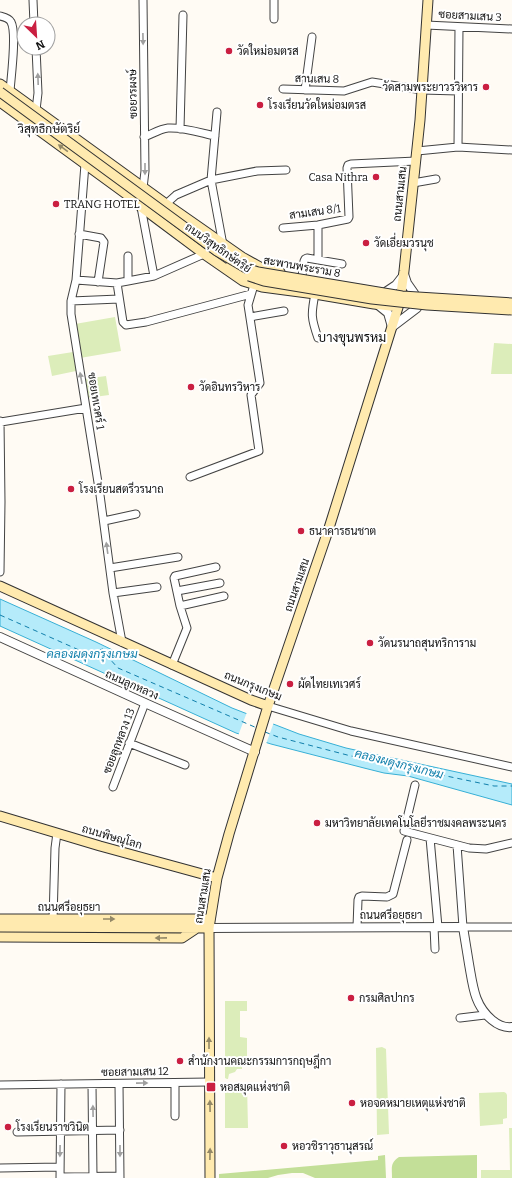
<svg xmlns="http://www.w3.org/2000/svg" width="512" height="1178" font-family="Bitter,Sarabun,serif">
<rect width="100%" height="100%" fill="#fffbf4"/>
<path fill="#dcedba" d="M115,317L121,351L80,358L75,324Z
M494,343L512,344V374H491Z
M73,352L76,371L52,376L48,356Z
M106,376L109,395L87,398L84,379Z
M225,1001H247V1011H240V1037L247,1038V1057L242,1058V1069H237L235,1072L229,1074L228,1079H227L225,1078Z
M382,1047L386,1049L389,1134L377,1135L376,1048Z
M244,1083L247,1085L248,1128H225V1090L226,1087L236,1090L241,1088Z
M504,1092L506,1093L507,1095V1118L503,1119V1124L480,1126L479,1093Z
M509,1128H512V1178H481V1170H510Z"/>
<path fill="#c3df98" d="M385,1155L386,1178H315L303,1173H292L278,1175L268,1178H219V1174L378,1160V1156Z
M477,1155V1178H392C392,1167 390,1163 399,1157Z"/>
<path fill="#b5ebfa" stroke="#37afd5" d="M0,599L96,642L232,708L299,734L346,748L512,784V805L408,776L384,773L364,768L271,744L236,733L0,626Z"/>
<path fill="#fffbf4" d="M247,712L274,722L266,744L238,736Z"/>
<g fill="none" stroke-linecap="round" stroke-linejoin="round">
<path stroke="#107fab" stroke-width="1" stroke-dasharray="5 4" stroke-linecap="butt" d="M0,615L79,650L90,652L103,649L108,657L118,668L257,728
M265,732L278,737L351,756L494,786H512"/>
<g stroke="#434343" stroke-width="9">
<path id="minor" d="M33,0L34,24
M143,0L145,171L143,188
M0,16C4,17 9,18 11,22C17,33 11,77 10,91
M274,19V0
M426,25L512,29
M36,48L38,93L36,110
M283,89L344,91L372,82L422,90L458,91
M305,90L312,37
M217,112L211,180L223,245
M180,129L183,15
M144,137C152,134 160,129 168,128C184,127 201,133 215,136
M458,147L459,27
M417,151L458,147L512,150
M85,164L76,280L71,301V314L100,495L113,593L122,642
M413,183L436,179
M166,204L176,195L211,180L257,171L286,170
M141,207L154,276
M283,228L318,225L348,219L349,217L347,168L348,165L351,164L416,161
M79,234L101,238L104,242L98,282
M128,256V281
M318,260V225
M302,276L304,261L305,259L307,258L342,264
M76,280L117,283L128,281L154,276L204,254
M117,283L123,322L126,325L146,322L251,294
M315,294C311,314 311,318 318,338
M71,301L119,299
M250,317L284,311
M0,421L1,502L0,572
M1,422L86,408
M190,477L259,451L251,395L260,383L248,305L254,285
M104,521L136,514
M110,568L178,557
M177,591L220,583
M113,593L157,587
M180,606L224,596
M172,665L187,628L180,606L174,578L175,576L216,567
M268,706L351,731L512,767
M129,743L185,765
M415,785L404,831L469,848L486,849L512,843
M113,787L145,703
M430,838L438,927
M457,845L463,927H512
M53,920L55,848L57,833
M357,927L358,900L359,897L362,896L387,897L393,894L407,840
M434,927L435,949
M460,1018L485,1015
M175,1083V1116
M92,1084L93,1178
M119,1084L120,1178
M0,1085L209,1082
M17,1132L120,1130
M0,1168L60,1167
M60,1177L120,1176
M60,1178L61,1084"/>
</g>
<g stroke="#434343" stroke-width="10">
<path id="tertiary" d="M404,274L407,283L414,293
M387,291L396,285L403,276
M378,305L388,313L392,327L417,308
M0,637L145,703L255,752
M209,928L463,927C465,939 467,952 469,964C473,986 474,1005 492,1020C498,1025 504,1028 512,1027"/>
</g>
<g stroke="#323232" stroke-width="11">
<path id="secondary" d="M0,84L166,204L242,257L260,267L280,272
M0,102L129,196L141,207L204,254L243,281L262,287L315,294L374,304L398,307
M230,266L249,276
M0,586L251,700L268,706
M0,816L100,846L217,878
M0,919H210
M0,927L209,928
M0,937L182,938L197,928
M210,1178L209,928L217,878L229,834L268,706L329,528L400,301L404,271L420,120L428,0"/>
</g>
<use href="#minor" stroke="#fff" stroke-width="7"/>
<use href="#tertiary" stroke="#fff" stroke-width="8"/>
<use href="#secondary" stroke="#ffeaaf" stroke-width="9"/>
<g stroke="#323232" stroke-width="11" stroke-linecap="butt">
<path id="secondary-bridge" d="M0,92L217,251L246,268L258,272L402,296L512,303
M249,276L264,281L372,299L427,305L512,310"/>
</g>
<use href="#secondary-bridge" stroke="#ffeaaf" stroke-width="9"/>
</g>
<defs><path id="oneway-solid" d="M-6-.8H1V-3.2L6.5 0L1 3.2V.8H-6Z"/></defs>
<g fill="#9f9f9f">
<use href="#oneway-solid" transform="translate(143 39) rotate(89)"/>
<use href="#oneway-solid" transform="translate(38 79) rotate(-92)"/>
<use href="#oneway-solid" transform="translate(145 169) rotate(90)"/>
<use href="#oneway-solid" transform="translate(81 378) rotate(-100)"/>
<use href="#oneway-solid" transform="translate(107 548) rotate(-98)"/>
<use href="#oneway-solid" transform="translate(142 1083) rotate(-1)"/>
<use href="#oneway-solid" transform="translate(93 1111) rotate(-91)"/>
<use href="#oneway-solid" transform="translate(60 1151) rotate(91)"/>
<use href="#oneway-solid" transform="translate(120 1151) rotate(90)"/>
</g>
<g fill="#938867">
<use href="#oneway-solid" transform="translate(63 148) rotate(-144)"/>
<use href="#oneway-solid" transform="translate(109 919)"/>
<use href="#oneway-solid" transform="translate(161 938) rotate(179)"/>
<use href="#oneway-solid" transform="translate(209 1043) rotate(-90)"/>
<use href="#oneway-solid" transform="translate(210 1106) rotate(-91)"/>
<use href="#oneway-solid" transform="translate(210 1154) rotate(-89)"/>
</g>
<g fill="#ca1f41" stroke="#fff" stroke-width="1.5">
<circle cx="229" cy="51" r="4"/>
<circle cx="486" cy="87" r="4"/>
<circle cx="260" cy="105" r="4"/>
<circle cx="376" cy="177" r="4"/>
<circle cx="56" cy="204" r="4"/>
<circle cx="366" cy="243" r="4"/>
<circle cx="191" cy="387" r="4"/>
<circle cx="71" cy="489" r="4"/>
<circle cx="301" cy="531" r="4"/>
<circle cx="370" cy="643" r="4"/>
<circle cx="290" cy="684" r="4"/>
<circle cx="317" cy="823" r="4"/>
<circle cx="351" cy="998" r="4"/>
<circle cx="180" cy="1061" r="4"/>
<rect x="206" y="1082" width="10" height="10" rx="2"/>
<circle cx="352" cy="1103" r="4"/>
<circle cx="8" cy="1127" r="4"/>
<circle cx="284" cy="1146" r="4"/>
</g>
<g text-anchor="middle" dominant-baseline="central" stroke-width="4" stroke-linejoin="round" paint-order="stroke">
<g font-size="11" fill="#101010" stroke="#fff">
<text transform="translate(470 16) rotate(3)">ซอยสามเสน 3</text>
<text transform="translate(317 79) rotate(1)">สานเสน 8</text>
<text transform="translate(133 94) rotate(-91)">ซอยวรผงษ์</text>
<text transform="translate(400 194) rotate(-84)">ถนนสามเสน</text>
<text transform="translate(315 212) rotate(-8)">สามเสน 8/1</text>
<text transform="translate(218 248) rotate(35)">ถนนวิสุทธิกษัตริย์</text>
<text transform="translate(302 267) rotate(10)">สะพานพระราม 8</text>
<text transform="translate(96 401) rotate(81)">ซอยเทเวศร์ 1</text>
<text transform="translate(297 585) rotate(-71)">ถนนสามเสน</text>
<text transform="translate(132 685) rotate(24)">ถนนลูกหลวง</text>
<text transform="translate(253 686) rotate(22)">ถนนกรุงเกษม</text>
<text transform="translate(119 741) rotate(-69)">ซอยลูกหลวง 13</text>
<text transform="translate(112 837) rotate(16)">ถนนพิษณุโลก</text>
<text transform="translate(203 896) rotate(-81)">ถนนสามเสน</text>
<text x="69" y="907">ถนนศรีอยุธยา</text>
<text x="391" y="915">ถนนศรีอยุธยา</text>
<text transform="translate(135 1072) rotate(-1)">ซอยสามเสน 12</text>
</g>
<g font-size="11" fill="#101010" stroke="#fff" text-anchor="start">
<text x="237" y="51">วัดใหม่อมตรส</text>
<text x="478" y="87" text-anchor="end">วัดสามพระยาวรวิหาร</text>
<text x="268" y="105">โรงเรียนวัดใหม่อมตรส</text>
<text x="368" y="177" text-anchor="end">Casa Nithra</text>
<text x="64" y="204">TRANG HOTEL</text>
<text x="374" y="243">วัดเอี่ยมวรนุช</text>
<text x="199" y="387">วัดอินทรวิหาร</text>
<text x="79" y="489">โรงเรียนสตรีวรนาถ</text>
<text x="309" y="531">ธนาคารธนชาต</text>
<text x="378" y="643">วัดนรนาถสุนทริการาม</text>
<text x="298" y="684">ผัดไทยเทเวศร์</text>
<text x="325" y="823">มหาวิทยาลัยเทคโนโลยีราชมงคลพระนคร</text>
<text x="359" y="998">กรมศิลปากร</text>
<text x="188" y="1061">สำนักงานคณะกรรมการกฤษฎีกา</text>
<text x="220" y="1087">หอสมุดแห่งชาติ</text>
<text x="360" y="1103">หอจดหมายเหตุแห่งชาติ</text>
<text x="16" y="1127">โรงเรียนราชวินิต</text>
<text x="292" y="1146">หอวชิราวุธานุสรณ์</text>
</g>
<g font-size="12" fill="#101010" stroke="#fff">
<text x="49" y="129">วิสุทธิกษัตริย์</text>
</g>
<g font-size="12" font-style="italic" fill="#107fab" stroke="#fff">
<text x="92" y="654">คลองผดุงกรุงเกษม</text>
<text transform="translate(399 764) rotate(14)">คลองผดุงกรุงเกษม</text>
</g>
<g font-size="13" fill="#101010" stroke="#fff">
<text x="352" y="337">บางขุนพรหม</text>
</g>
</g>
<g transform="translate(36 36) rotate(155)"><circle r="19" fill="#ffffff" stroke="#9f9f9f"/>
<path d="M0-3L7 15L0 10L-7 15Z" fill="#ca1f41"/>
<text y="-6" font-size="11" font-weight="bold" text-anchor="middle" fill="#101010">N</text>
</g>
</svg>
